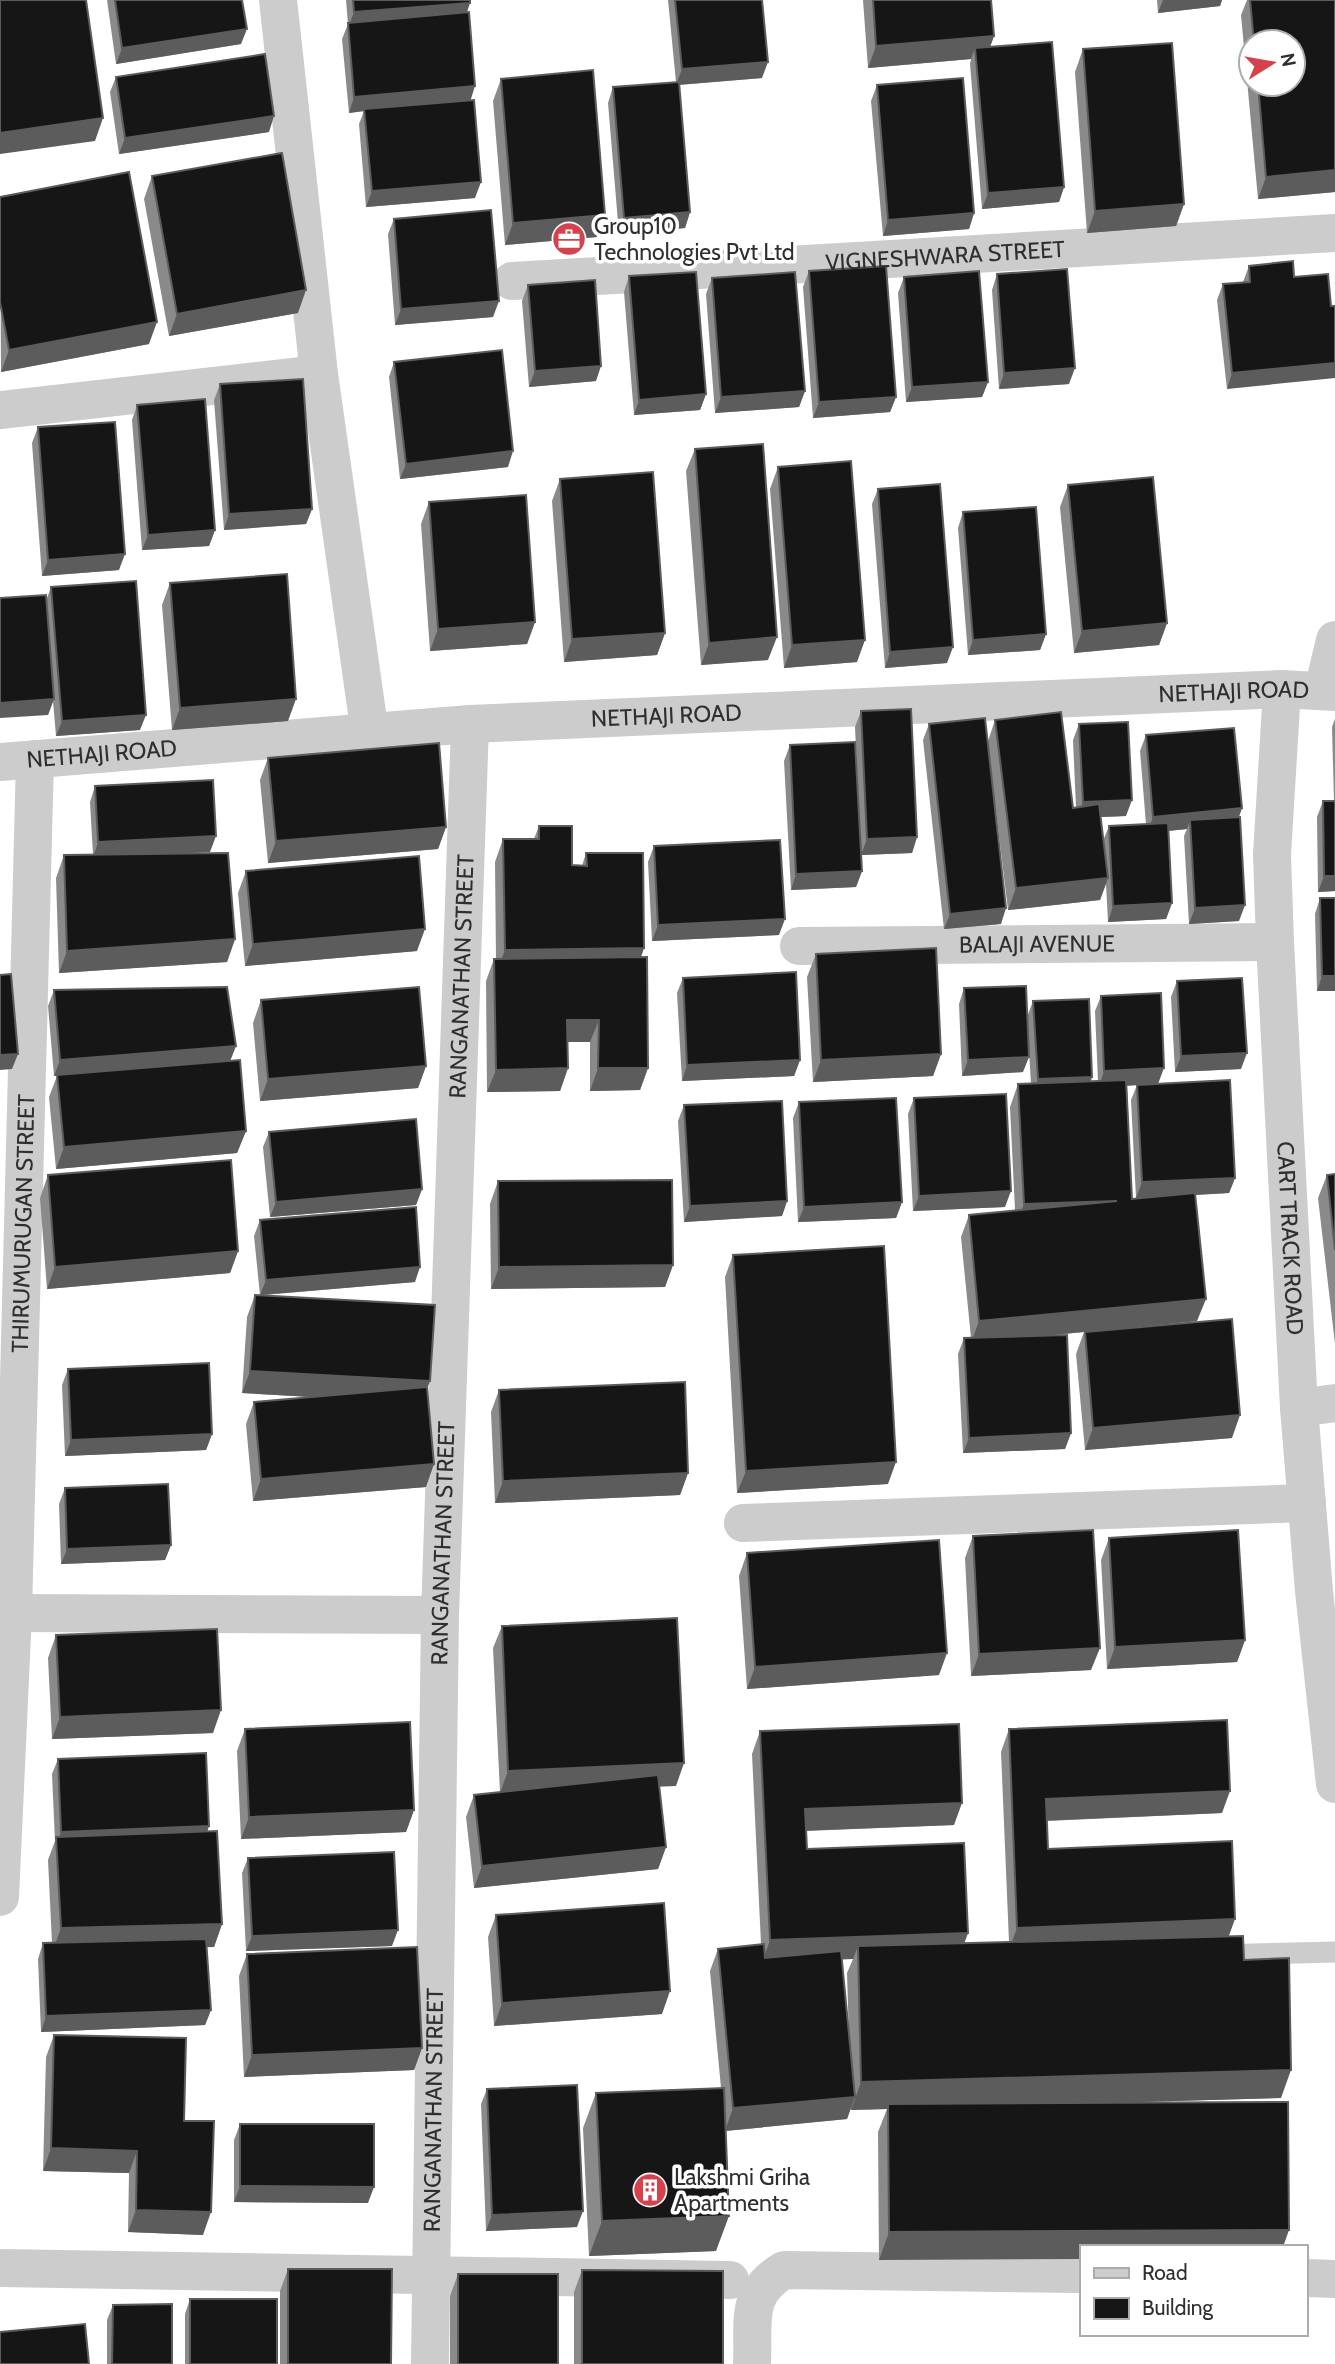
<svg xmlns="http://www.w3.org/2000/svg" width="1335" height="2364" font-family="Cabin,sans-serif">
<rect width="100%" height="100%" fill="#fff"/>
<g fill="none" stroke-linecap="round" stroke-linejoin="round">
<path stroke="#ccc" stroke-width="21" d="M1215,1955L1335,1952"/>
<g stroke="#ccc" stroke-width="38">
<path d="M278,0L319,374L370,734"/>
<path id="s1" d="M512,281L1335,233"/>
<path d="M0,410L319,374"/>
<path id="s2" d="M799,946L1275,942"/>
<path d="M1299,1408L1335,1403"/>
<path d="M743,1523L1307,1503"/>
<path d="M13,1613L440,1615"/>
<path id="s3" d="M0,1897L13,1613L35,759"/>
<path d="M0,2268L730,2280"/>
<path d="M1305,2278L1335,2279"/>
<path id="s4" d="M430,2364L440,1615L470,724"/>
<path d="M752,2364C754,2321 744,2294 784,2270L1081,2274"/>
</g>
<g stroke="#ccc" stroke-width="38">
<path id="s5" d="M1282,689L1272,855L1275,942L1299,1408L1314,1591L1335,1784"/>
<path d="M1323,691L1335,640"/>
<path id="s6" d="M0,762L470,724L1282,689L1335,692"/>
</g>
</g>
<path fill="#8a8a8a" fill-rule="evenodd" d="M107,0H242L241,44L116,64Z
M346,0H470L467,12L475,198L366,207L359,124L364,111L349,113L342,39L348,24Z
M668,0H762V78L679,85L690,212L685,228L619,234L608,103L613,87L676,82Z
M863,0H991L994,36L990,47L1064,187L1059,202L982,209L970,64L971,59L868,68Z
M1157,0H1222L1220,6L1158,13Z
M1247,0H1335V192L1258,199L1241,15ZM1251,42H1293V84H1251Z
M1083,49L1184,204L1176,226L1087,233L1075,72Z
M116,77L269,132L119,154L110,92Z
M501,79L597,237L505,245L493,101Z
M877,85L974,213L969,229L883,236L871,101Z
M152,176L298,313L169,336L144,199Z
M0,197L149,344L1,372Z
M394,219L493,317L395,325L388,234Z
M1293,261L1227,389L1217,300L1223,284L1243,282L1249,266Z
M809,271L896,397L890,412L813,418L803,287Z
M997,274L1069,384L999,389L992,290Z
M629,276L706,394L700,410L634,415L624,292Z
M904,277L988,382L982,397L906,402L898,293Z
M712,278L805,391L799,407L715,413L706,294Z
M528,285L596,381L529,387L522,301Z
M394,362L508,467L400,479L389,377Z
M220,384L312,509L306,524L224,530L214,400Z
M137,405L215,530L209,546L142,550L132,420Z
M38,427L119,570L42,576L32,443Z
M695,449L768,660L701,665L686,471Z
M778,467L857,662L784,668L770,489Z
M560,479L665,633L657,655L564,662L552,501Z
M1068,485L1167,623L1159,645L1074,653L1060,507Z
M878,489L947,663L885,668L872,504Z
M429,502L535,622L527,644L430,651L421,524Z
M963,512L1046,634L1040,650L968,655L958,528Z
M170,583L288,721L172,730L162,605Z
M51,587L140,730L56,736L53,701L48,715L46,601Z
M861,711L917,837L912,853L861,855L855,727Z
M1335,719V800H1334L1332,727Z
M995,720L1073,808L1076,807L1073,740L1079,724L1126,816L1101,817L1103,841L1109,826L1146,824L1140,751L1146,735L1242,808L1239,817V921L1189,924L1184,836L1187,829L1168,831L1172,903L1166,919L1108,922L1106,884L1100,900L1008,910L995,803L1001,924L944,929L923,740L929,724L988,741Z
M790,745L862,871L856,887L791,890L784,761Z
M268,758L446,827L438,849L268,863L260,780Z
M95,786L210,852L180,853L235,939L227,962L59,973L56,878L64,855H93L90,802Z
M1323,801L1335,891L1318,892L1317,817Z
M539,826L572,865L582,866L586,853L644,948L641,957L648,1068L640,1090L590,1091V1042H567L568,1068L560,1091L487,1092L486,981L494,959H496L495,862L503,839H534Z
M654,846L779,935L652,941L648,862Z
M246,871L417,951L245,966L238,893Z
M1320,898H1335V991H1317L1315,914Z
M816,954L941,1054L933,1076L813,1082L807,977Z
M683,978L800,1060L794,1076L682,1081L677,993Z
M1177,981L1241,1069L1175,1072L1171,997Z
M964,988L1023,1072L962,1076L959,1004Z
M54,990L236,1046L230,1061L246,1131L237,1153L56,1169L49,1097L57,1076H54L48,1006Z
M1101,996L1158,1084L1235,1178L1229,1193L1196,1195L1197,1321L1097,1331L1232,1438L1085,1450L1076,1354L1084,1332L1053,1335L1071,1433L1065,1449L963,1453L958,1354L964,1338H971L961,1237L969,1215L1015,1210L1010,1107L1018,1084H1031L1027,1017L1033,1001L1091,1081H1098L1095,1011ZM1137,1085L1131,1100L1136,1198L1154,1197L1132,1199L1127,1086Z
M261,1000L426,1066L418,1088L260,1101L253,1023Z
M914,1098L1005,1207L913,1211L908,1114Z
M799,1102L902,1202L896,1218L798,1222L793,1118Z
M684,1105L787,1201L782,1216L684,1222L678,1121Z
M269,1132L422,1189L416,1205L270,1217L263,1147Z
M1335,1174V1344L1318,1198L1327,1175Z
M48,1175L238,1251L230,1273L47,1289L40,1198Z
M498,1181L673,1265L665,1287L491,1289L490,1204Z
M260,1220L415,1282L264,1295L427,1389L426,1487L253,1501L246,1424L254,1402L310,1397L242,1393L247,1317L255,1295H260L254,1236Z
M733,1255L888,1484L737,1493L725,1277Z
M68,1369L212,1434L206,1450L65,1456L62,1385Z
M499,1390L688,1473L680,1495L495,1503L491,1412Z
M65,1488L171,1545L165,1560L61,1564L59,1504Z
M973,1536L1091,1670L971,1676L965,1558Z
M1109,1538L1245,1640L1237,1662L1107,1669L1101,1560Z
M747,1553L939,1675L747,1689L739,1576Z
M502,1626L676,1786H659L666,1847L658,1869L474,1888L466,1817L474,1795L500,1792L493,1648Z
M56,1635L213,1733L52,1739L48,1658Z
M245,1729L414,1810L406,1832L241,1839L237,1751Z
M1009,1729L1222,1813L1047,1821L1048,1849L1229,1936L1244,1960L1281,2098L1104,2103L879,2260L878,2132L887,2109L851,2110V2107L847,2119L725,2131L716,2251L589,2256L583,2128L596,2093L721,2088L710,1971L718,1949L761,1944L752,1754L760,1731L954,1825L806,1831L807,1849L968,1933L964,1943L1009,1942L1001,1752ZM842,1959H853L847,1973L849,2038Z
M58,1759L209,1826L207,1831L222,1924L214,1947H206L211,2010L205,2025L41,2032L38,1959L43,1943H52L48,1860L55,1841L52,1774Z
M248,1858L392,1946L246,1951L242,1873Z
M496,1915L662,2014L494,2026L488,1937Z
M247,1954L422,2048L414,2070L244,2077L239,1976Z
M54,2035L184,2121L203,2235L128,2232L129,2173L43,2171L46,2057Z
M487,2089L577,2227L486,2231L481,2104Z
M240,2124L368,2203L234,2202V2140Z
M288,2269L391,2364H280V2291Z
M582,2270L723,2364H574V2292Z
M458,2274L558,2364H450V2296Z
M190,2299L277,2364H185V2314Z
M113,2305L172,2364H107V2320Z"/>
<path fill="#5c5c5c" d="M1163,0H1222L1220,6L1158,13Z
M470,3L465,18L348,28L354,12Z
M247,29L241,44L116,64L122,48Z
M994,36L986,58L975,48L971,59L868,68L876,46Z
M768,62L762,78L676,85L682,69Z
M475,86L470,102L364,109V111L349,113L354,97Z
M274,116L269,132L119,154L125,138Z
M103,118L95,141L0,154V133Z
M1335,170V192L1258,199L1266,177Z
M481,182L475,198L366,207L372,191Z
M1064,187L1059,202L982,209L988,193Z
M1184,204L1176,226L1087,233L1095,211Z
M690,212L685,228L619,234L624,218Z
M974,213L969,229L883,236L888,220Z
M605,215L597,237L505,245L513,223Z
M306,290L298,313L169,336L177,314Z
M499,301L493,317L395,325L401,309Z
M157,322L149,344L1,372L9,350Z
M1335,363V378L1227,389L1232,373Z
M601,366L596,381L529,387L535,371Z
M1075,368L1069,384L999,389L1004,373Z
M988,382L982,397L906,402L912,387Z
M805,391L799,407L715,413L721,397Z
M706,394L700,410L634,415L639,400Z
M896,397L890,412L813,418L819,402Z
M513,451L508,467L400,479L406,464Z
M312,509L306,524L224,530L229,514Z
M215,530L209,546L142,550L148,535Z
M125,554L119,570L42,576L48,560Z
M535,622L527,644L430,651L438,629Z
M1167,623L1159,645L1074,653L1082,631Z
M665,633L657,655L564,662L572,639Z
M1046,634L1040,650L968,655L973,640Z
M777,637L768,660L701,665L709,643Z
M865,640L857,662L784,668L792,645Z
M953,647L947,663L885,668L890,652Z
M54,699L48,715L0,718V703Z
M296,699L288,721L172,730L180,708Z
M146,715L140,730L56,736L62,721Z
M1132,800L1126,816L1077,818L1083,802Z
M1242,808L1236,824L1190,820L1187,829L1147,833L1153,817Z
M446,827L438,849L268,863L276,841Z
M216,836L210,852L93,858L98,842Z
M917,837L912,853L861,855L867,839Z
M862,871L856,887L791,890L796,874Z
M1324,876H1335V891L1318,892Z
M1108,878L1100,900L1008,910L1016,888Z
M1172,903L1166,919L1108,922L1113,906Z
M1245,905L1239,921L1189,924L1195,908Z
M1006,908L1001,924L944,929L950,914Z
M785,919L779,935L652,941L658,925Z
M425,929L417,951L245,966L253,944Z
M235,939L227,962L59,973L67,951Z
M644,948L636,971L496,972L505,950Z
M1322,976H1335V991H1317Z
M567,1020H599L590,1042H559Z
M236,1046L230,1061L54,1076L60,1060Z
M1247,1053L1241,1069L1175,1072L1181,1056Z
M18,1054L12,1069L0,1070V1055Z
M941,1054L933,1076L813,1082L821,1060Z
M1029,1057L1023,1072L962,1076L968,1060Z
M800,1060L794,1076L682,1081L687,1065Z
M426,1066L418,1088L260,1101L268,1079Z
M568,1068L560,1091L487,1092L496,1070Z
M598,1068H648L640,1090L590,1091Z
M1164,1068L1158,1084L1099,1087L1104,1071Z
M1092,1077L1087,1093L1032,1095L1038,1079Z
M246,1131L237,1153L56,1169L64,1147Z
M1235,1178L1229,1193L1136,1198L1142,1182Z
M422,1189L416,1205L270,1217L276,1202Z
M1011,1191L1005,1207L913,1211L919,1196Z
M787,1201L782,1216L684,1222L690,1206Z
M1117,1201L1016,1226L1024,1204Z
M902,1202L896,1218L798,1222L804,1207Z
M238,1251L230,1273L47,1289L55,1267Z
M673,1265L665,1287L491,1289L499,1267Z
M420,1267L415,1282L260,1295L266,1280Z
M1206,1299L1197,1321L971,1343L979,1321Z
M250,1371L430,1381L422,1403L242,1393Z
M1240,1415L1232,1438L1085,1450L1093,1428Z
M1071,1433L1065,1449L963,1453L969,1438Z
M212,1434L206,1450L65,1456L71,1440Z
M896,1462L888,1484L737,1493L746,1471Z
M434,1464L426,1487L253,1501L261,1479Z
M688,1473L680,1495L495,1503L503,1481Z
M171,1545L165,1560L61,1564L67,1549Z
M1245,1640L1237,1662L1107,1669L1115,1647Z
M1100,1648L1091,1670L971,1676L979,1654Z
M947,1653L939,1675L747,1689L755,1667Z
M221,1710L213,1733L52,1739L60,1717Z
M684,1763L676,1786L500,1793L508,1771Z
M1230,1791L1222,1813L1038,1821L1046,1799Z
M962,1803L954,1825L797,1831L805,1809Z
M414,1810L406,1832L241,1839L249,1817Z
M209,1826L204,1842L57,1844L61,1832Z
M666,1847L658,1869L474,1888L482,1866Z
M1235,1919L1227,1941L1009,1950L1017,1928Z
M222,1924L214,1947L53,1950L61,1928Z
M398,1930L392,1946L246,1951L252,1936Z
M968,1933L960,1955L858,1946L853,1959L762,1963L770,1940Z
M670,1991L662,2014L494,2026L502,2003Z
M211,2010L205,2025L41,2032L46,2016Z
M422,2048L414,2070L244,2077L252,2055Z
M1291,2070L1281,2098L888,2109V2104L887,2109L851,2110L861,2082Z
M855,2097L847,2119L725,2131L733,2108Z
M51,2148L137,2151L129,2173L43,2171Z
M240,2186L374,2187L368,2203L234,2202Z
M136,2210L211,2212L203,2235L128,2232Z
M583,2211L577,2227L486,2231L492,2215Z
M729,2216L716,2251L589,2256L602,2221Z
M1289,2230L1283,2247H1081V2259L879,2260L889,2232Z"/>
<path fill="#161616" stroke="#5c5c5c" stroke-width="2" d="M0,0H86L103,118L0,133Z
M115,0H242L247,29L122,48Z
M353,0H470V3L354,12Z
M675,0H762L768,62L682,69Z
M873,0H991L994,36L876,46Z
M1250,0H1335V170L1266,177L1258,84H1293V42H1254Z
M469,12L475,86L354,97L348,23Z
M1052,42L1064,187L988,193L975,48Z
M1172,43L1184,204L1095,211L1083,49Z
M265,54L274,116L125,138L116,77Z
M593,70L605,215L513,223L501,79Z
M963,78L974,213L888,220L877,85Z
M679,82L690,212L624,218L613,87Z
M474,100L481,182L372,191L364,109Z
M282,153L306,290L177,314L152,176Z
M129,172L157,322L9,350L0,302V197Z
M491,210L499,301L401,309L394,219Z
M1293,261L1294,277L1328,274L1331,306H1335V363L1232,373L1223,284L1250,282L1249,266Z
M886,266L896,397L819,402L809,271Z
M1067,269L1075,368L1004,373L997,274Z
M979,271L988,382L912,387L904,277Z
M696,272L706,394L639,400L629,276Z
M795,272L805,391L721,397L712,278Z
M595,280L601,366L535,371L528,285Z
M502,350L513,451L406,464L394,362Z
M303,379L312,509L229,514L220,384Z
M205,399L215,530L148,535L137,405Z
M115,422L125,554L48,560L38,427Z
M763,444L777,637L709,643L695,449Z
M851,461L865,640L792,645L778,467Z
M653,472L665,633L572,639L560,479Z
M1153,477L1167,623L1082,631L1068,485Z
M940,484L953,647L890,652L878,489Z
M526,495L535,622L438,629L429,502Z
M1036,507L1046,634L973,640L963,512Z
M287,574L296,699L180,708L170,583Z
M136,581L146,715L62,721L51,587Z
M46,595L54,699L0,703V598Z
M911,709L917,837L867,839L861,711Z
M1061,712L1073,808L1099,804L1108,878L1016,888L995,720Z
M985,718L1006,908L950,914L929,724Z
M1128,722L1132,800L1083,802L1079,724Z
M1234,728L1242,808L1153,817L1146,735Z
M855,742L862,871L796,874L790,745Z
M439,743L446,827L276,841L268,758Z
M213,780L216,836L98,842L95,786Z
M1323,801H1335V876H1324Z
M1240,817L1245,905L1195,908L1190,820Z
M1168,823L1172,903L1113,906L1109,826Z
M539,826H572V865L587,866L586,853H643L644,948L505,950L503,839H539Z
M780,840L785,919L658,925L654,846Z
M228,853L235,939L67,951L64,855Z
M419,856L425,929L253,944L246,871Z
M1320,898H1335V976H1322Z
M936,948L941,1054L821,1060L816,954Z
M647,957L648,1068H598L599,1020H567L568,1068L496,1070L494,959Z
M796,972L800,1060L687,1065L683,978Z
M11,974L18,1054L0,1055V975Z
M1242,978L1247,1053L1181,1056L1177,981Z
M1026,986L1029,1057L968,1060L964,988Z
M227,987L236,1046L60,1060L54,990Z
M419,987L426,1066L268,1079L261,1000Z
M1161,993L1164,1068L1104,1071L1101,996Z
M1089,999L1092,1077L1038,1079L1033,1001Z
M240,1060L246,1131L64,1147L57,1075Z
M1126,1080L1132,1199L1195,1193L1206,1299L979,1321L969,1215L1117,1201L1024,1204L1018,1084Z
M1230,1080L1235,1178L1142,1182L1137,1085Z
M1006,1094L1011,1191L919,1196L914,1098Z
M896,1098L902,1202L804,1207L799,1102Z
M782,1101L787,1201L690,1206L684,1105Z
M416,1119L422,1189L276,1202L269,1132Z
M231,1160L238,1251L55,1267L48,1175Z
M1335,1174V1250L1327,1175Z
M672,1180L673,1265L499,1267L498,1181Z
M416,1207L420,1267L266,1280L260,1220Z
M884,1246L896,1462L746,1471L733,1255Z
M255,1295L435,1305L430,1381L250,1371Z
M1232,1319L1240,1415L1093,1428L1085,1332Z
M1067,1335L1071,1433L969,1438L964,1338Z
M209,1363L212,1434L71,1440L68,1369Z
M685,1382L688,1473L503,1481L499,1390Z
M427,1387L434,1464L261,1479L254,1402Z
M168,1484L171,1545L67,1549L65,1488Z
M1093,1530L1100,1648L979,1654L973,1536Z
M1238,1530L1245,1640L1115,1647L1109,1538Z
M939,1540L947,1653L755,1667L747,1553Z
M677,1618L684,1763L508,1771L502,1626Z
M217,1629L221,1710L60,1717L56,1635Z
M1227,1720L1230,1791L1046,1799L1048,1849L1232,1841L1235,1919L1017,1928L1009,1729Z
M410,1722L414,1810L249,1817L245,1729Z
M959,1724L962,1803L805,1809L807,1849L964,1843L968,1933L770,1940L760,1731Z
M206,1753L209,1826L61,1832L58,1759Z
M658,1775L666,1847L482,1866L474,1795Z
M217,1831L222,1924L61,1928L56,1837Z
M394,1852L398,1930L252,1936L248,1858Z
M664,1903L670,1991L502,2003L496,1915Z
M1243,1936L1244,1960L1289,1958L1291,2070L861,2082L858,1946Z
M206,1939L211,2010L46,2016L43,1943Z
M764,1944L765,1958L841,1951L855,2097L733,2108L718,1949Z
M417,1947L422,2048L252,2055L247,1954Z
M54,2035L186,2038L184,2121H214L211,2212L136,2210L137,2151L51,2148Z
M577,2085L583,2211L492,2215L487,2089Z
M724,2088L729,2216L602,2221L596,2093Z
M1288,2102L1289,2230L889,2232L888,2104Z
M240,2124H374V2187L240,2186Z
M288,2269H392L391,2364H288Z
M582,2270L723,2271V2364H582Z
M458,2274H558V2364H458Z
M190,2299H277V2364H190Z
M172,2304V2364H112L113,2305Z
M85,2324L89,2364H0V2332Z"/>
<defs>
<g id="office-disc" transform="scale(1.75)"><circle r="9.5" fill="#d5424d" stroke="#fff"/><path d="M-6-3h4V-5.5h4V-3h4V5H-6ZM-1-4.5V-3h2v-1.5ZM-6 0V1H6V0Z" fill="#fff"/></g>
<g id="building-disc" transform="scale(1.75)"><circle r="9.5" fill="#d5424d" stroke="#fff"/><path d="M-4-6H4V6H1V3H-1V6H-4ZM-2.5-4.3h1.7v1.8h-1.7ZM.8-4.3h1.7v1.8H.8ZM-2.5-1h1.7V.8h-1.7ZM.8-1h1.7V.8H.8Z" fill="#fff"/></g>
</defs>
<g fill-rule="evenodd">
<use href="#office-disc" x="569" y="239"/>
<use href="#building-disc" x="650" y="2190"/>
</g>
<g text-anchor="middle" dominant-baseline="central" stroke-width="7" stroke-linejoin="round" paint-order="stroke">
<g font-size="23" fill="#2f2f2f" stroke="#fff" text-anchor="start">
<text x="594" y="226">Group10<tspan x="594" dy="26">Technologies Pvt Ltd</tspan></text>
<text x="674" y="2177">Lakshmi Griha<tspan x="674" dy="26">Apartments</tspan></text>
</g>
<g font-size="23" fill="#2f2f2f" stroke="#fff">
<text stroke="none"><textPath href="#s1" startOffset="434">VIGNESHWARA STREET</textPath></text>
<text stroke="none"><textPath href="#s6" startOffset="1236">NETHAJI ROAD</textPath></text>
<text stroke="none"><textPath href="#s6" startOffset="668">NETHAJI ROAD</textPath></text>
<text stroke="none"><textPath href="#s6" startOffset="102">NETHAJI ROAD</textPath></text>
<text stroke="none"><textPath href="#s2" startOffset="238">BALAJI AVENUE</textPath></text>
<text stroke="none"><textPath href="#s4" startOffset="1388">RANGANATHAN STREET</textPath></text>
<text stroke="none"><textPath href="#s3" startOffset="674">THIRUMURUGAN STREET</textPath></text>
<text stroke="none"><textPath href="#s5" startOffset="550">CART TRACK ROAD</textPath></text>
<text stroke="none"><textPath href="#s4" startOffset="821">RANGANATHAN STREET</textPath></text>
<text stroke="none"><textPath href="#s4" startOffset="254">RANGANATHAN STREET</textPath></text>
</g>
</g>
<rect x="1080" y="2245" width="228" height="91" fill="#ffffff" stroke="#acacac" stroke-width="2"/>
<rect x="1094" y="2268" width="35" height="10" fill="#cccccc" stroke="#acacac" stroke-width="2"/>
<text x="1142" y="2280" font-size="21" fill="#2f2f2f">Road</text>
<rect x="1094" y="2298" width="35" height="21" fill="#161616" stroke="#acacac" stroke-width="2"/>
<text x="1142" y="2315" font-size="21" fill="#2f2f2f">Building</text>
<g transform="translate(1272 63) rotate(79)"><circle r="33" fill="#ffffff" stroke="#acacac" stroke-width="2"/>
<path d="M0-5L12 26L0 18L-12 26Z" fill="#d5424d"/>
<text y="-10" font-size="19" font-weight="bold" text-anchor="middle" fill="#2f2f2f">N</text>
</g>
</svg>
